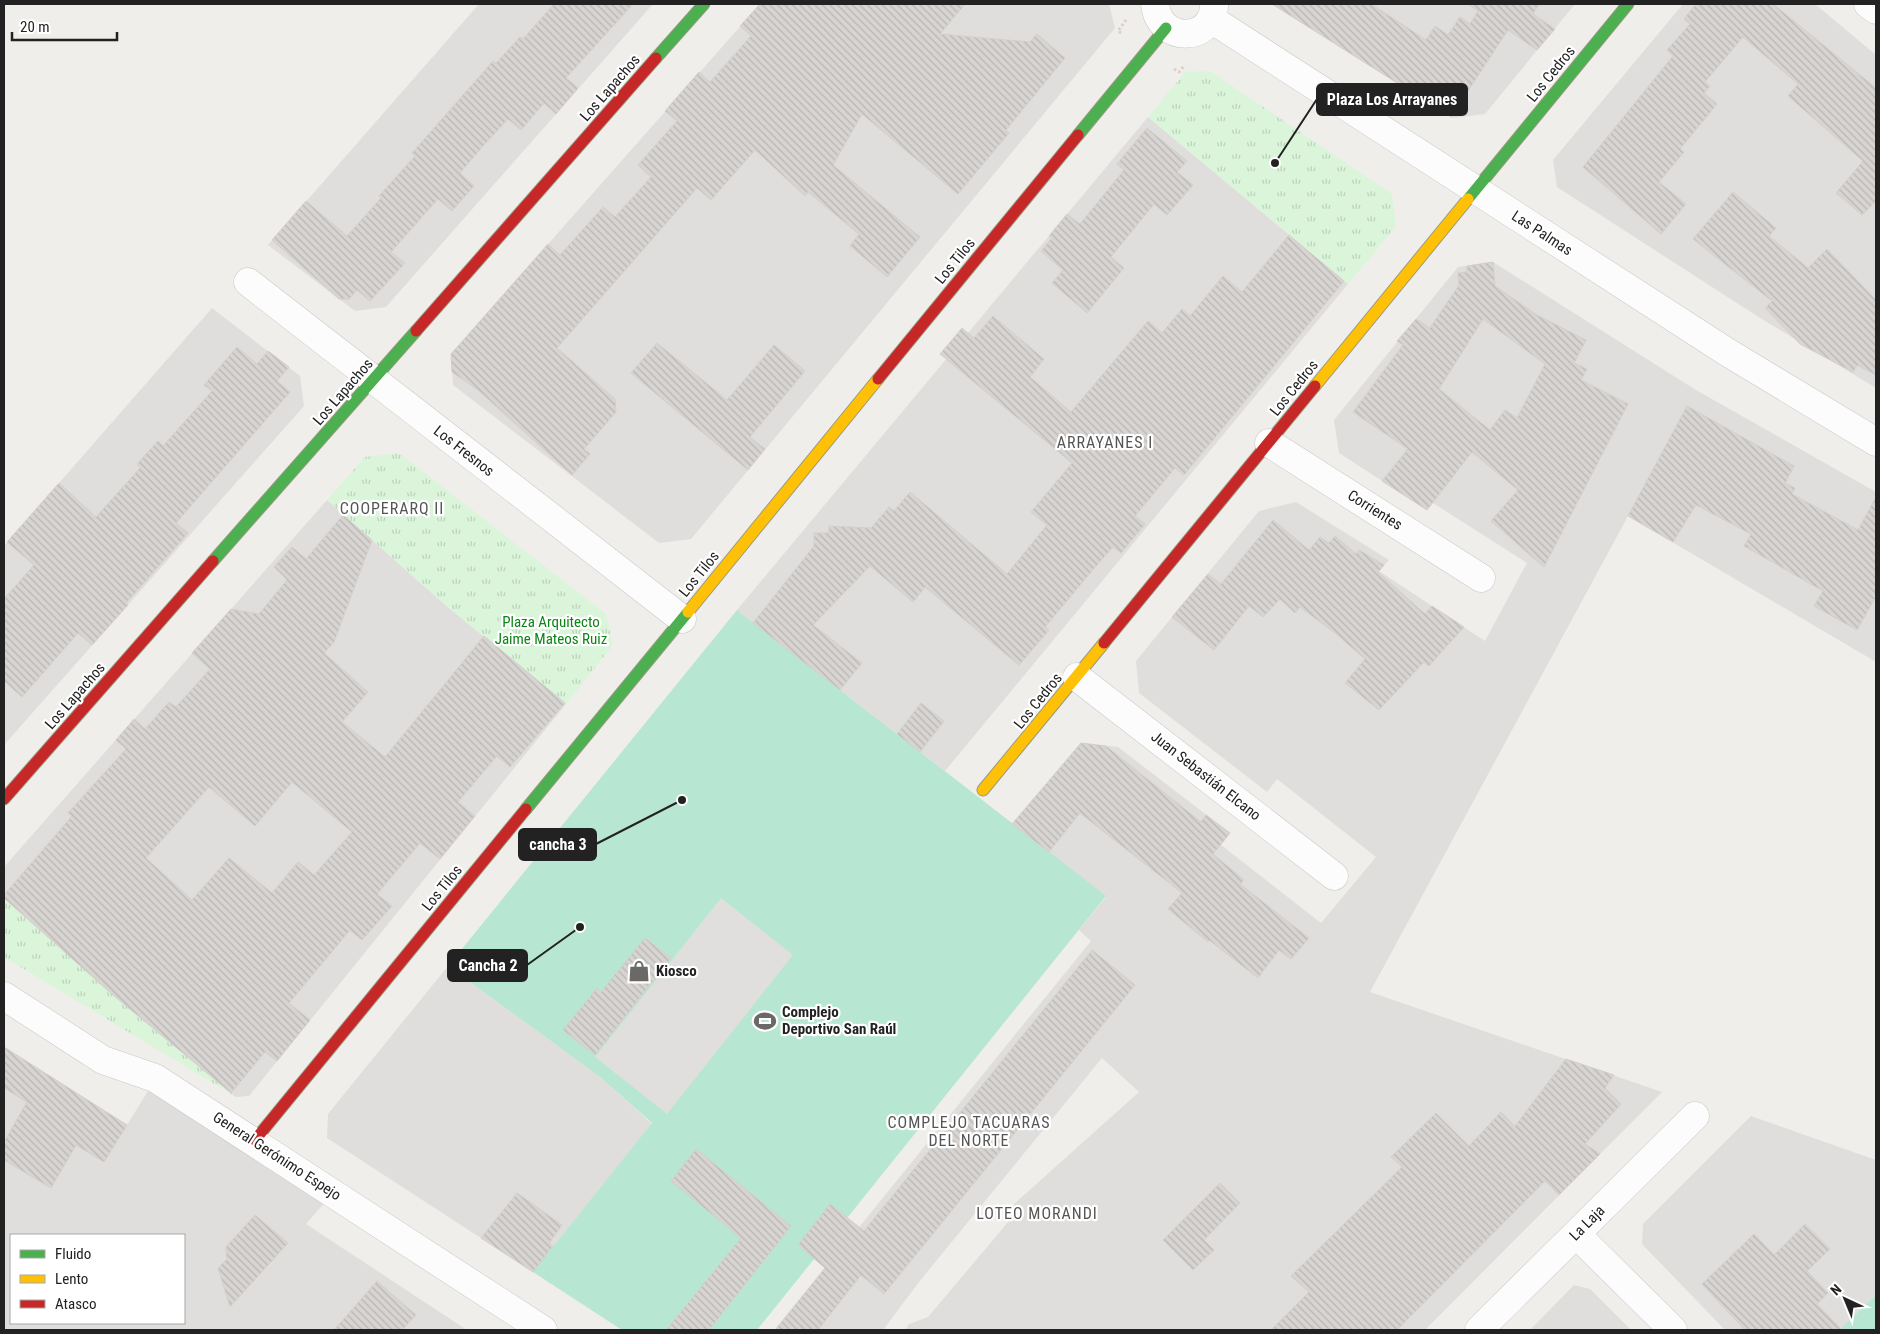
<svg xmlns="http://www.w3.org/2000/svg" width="1880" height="1334" font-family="'Roboto Condensed',sans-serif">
<defs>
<pattern id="park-tufts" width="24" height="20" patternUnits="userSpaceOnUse" patternTransform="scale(1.25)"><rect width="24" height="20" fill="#daf5da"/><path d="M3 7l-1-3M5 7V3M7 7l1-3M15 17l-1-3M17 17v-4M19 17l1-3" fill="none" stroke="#bbd2bb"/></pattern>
<pattern id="building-back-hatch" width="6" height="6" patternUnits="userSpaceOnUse" patternTransform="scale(1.25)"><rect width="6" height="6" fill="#d7d4d2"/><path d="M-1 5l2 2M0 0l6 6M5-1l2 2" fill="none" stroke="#b8b6b4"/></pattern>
</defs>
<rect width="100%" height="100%" fill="#f0eeeb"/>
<path fill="#dfdedc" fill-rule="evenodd" d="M479,4H653L386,307L355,311L268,245Z
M760,4H1109L1115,28L691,539L659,543L453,385L451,354Z
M1272,4H1575L1485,114L1453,118Z
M1683,4H1815L1876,55V388L1757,316L1557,187L1553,160Z
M1148,117L1348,284L945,771L737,610Z
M1493,262L1696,390L1876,492V662L1628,516L1370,992L1662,1092L1425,1330H905L909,1324L928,1317L1009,1221L1014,1204L1139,1092L1102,1058L919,1282L883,1330H818L853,1285L856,1231L1091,941L1079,930L1106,897L1012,824L1081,743L1118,747L1230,833L1221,845L1321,923L1376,857L1277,779L1267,792L1139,693L1136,661L1259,511L1296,502L1389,560L1379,571L1485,641L1527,563L1433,503L1427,510L1339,453L1334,420L1458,267Z
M212,308L300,376L304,406L4,745V546Z
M327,500L443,603L566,704L249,1096L236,1097L113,995L4,898V867Z
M448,966L600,1077L652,1124L533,1272L327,1138L328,1114Z
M4,1047L127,1125L148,1091L271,1165L327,1200L306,1224L467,1330H4ZM11,1235H184V1323H11Z
M1751,1116L1876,1160V1295L1839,1330H1725L1642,1244L1643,1224Z
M1574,1285L1590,1289L1631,1330H1530Z"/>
<path fill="url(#park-tufts)" d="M1210,71L1392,194L1396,226L1348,284L1148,117L1185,72Z
M399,453L606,614L613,645L566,704L443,603L327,500L365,457Z
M4,898L113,995L236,1097L4,957Z"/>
<path fill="#b7e6d2" d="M737,610L1106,896L757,1330H622L533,1272L652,1123L600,1077L448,966Z
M1876,1295V1330H1839L1840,1329Z"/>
<path fill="#e0dfde" d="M721,898L793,955L667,1114L595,1057Z"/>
<path fill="url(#building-back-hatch)" stroke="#d3d0cc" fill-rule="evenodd" d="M554,4H633L566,78L578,88L556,114L544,103L521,130L508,119L484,145L460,173L474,186L452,211L438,199L391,252L405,263L370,301L357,290L349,299H339L272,240L306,201L347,236L381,198L379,196L415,156L412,153L493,61L496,63L520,37L523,39Z
M760,4H965L940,34L1030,42L1037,34L1065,58L1006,130L1009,133L958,194L862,114L833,165L920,237L887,277L850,246L859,234L808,192L805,196L755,150L711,200L697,188L557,348L615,399L616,412L584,449L590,454L572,475L478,390L452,372L451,354L548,244L560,255L603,207L615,217L651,177L638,165L677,121L665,111L699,72L710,82L751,36L740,26Z
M1272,4H1371L1426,40L1435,26L1448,35L1460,17L1470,24L1478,11L1468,4H1539L1533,14L1555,29L1537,50L1508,30L1451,117Z
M1696,4H1773L1876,88V201L1862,215L1836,193L1863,161L1788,96L1798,84L1743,37L1705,82L1710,86L1704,93L1717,104L1680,149L1684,152L1659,182L1686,204L1661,234L1583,167L1673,56L1667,50L1690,24L1684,19Z
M1147,128L1187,161L1177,172L1193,185L1167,215L1154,204L1111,257L1124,268L1087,313L1052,283L1063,270L1041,251L1052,238L1049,236L1067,214L1080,224L1124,170L1117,164Z
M1733,192L1776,228L1769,236L1808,268L1827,249L1876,300V375L1857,365L1853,372L1800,344L1765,308L1772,301L1693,239Z
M1289,235L1344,281L1184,475L1175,468L1135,516L1145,524L1121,553L1113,547L1096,566L1045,627L1049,630L1019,665L925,587L913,602L870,566L813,625L862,663L840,690L753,623L814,546V533H829V526L871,528L889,507L894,511L910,492L1007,574L1047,525L1031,512L1072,463L940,354L962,328L974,338L993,316L1044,359L1030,377L1071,412L1148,321L1162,333L1182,309L1190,316L1223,276L1242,292Z
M1493,262L1495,286L1537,315L1586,340L1574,363L1587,369L1581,380L1628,404L1544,567L1491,521L1518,490L1472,452L1427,510L1382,481L1408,449L1353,412L1403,345L1397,341L1416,319L1430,328L1459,285L1458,273L1467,272V266ZM1483,319L1545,364L1517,418L1505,410L1490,430L1439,389Z
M657,343L727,400L774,345L805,371L750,437L765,449L748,470L631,373Z
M237,347L257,364L268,351L289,367L277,381L290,392L176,523L188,533L126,603L128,605L92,645L78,633L22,697L4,681V599L34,565L7,542L59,483L96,517L140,468L137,464L158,441L163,446L212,391L204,385Z
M1687,406L1794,466L1785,483L1795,488L1792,494L1858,530L1876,497V596L1857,630L1814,606L1823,591L1744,546L1751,534L1696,505L1673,542L1628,516Z
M343,515L372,540L334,642L324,653L368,692L342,722L385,757L484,636L565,703L510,767L497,756L458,802L475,816L440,859L420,843L377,894L392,906L362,940L350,930L289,1003L310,1020L277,1061L265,1052L231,1093L113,995L4,898V895L72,816L68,813L126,749L116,740L134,719L145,729L169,702L176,707L210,669L192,653L231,609L259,614L287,580L274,567L292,547L306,559ZM292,782L352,832L314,875L298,862L272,893L229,858L192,900L146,858L209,787L255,826Z
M1273,520L1309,550L1320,537L1329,543L1335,536L1356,554L1359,550L1384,565L1378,572L1425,614L1432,606L1464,627L1429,666L1424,662L1379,710L1345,683L1365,659L1335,633L1300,607L1295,613L1280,599L1263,617L1249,606L1214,650L1172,617L1208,574L1221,584Z
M921,703L944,721L920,752L897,734Z
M1081,743L1106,746L1201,822L1206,815L1230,833L1213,854L1244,880L1240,884L1309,938L1291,959L1279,950L1258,978L1209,940L1208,942L1168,909L1182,893L1080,813L1049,852L1012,824Z
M645,938L671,958L595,1055L563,1030L597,988L601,992Z
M1092,950L1135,985L884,1294L861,1275L818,1330H775L825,1268L798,1245L830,1204L864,1231Z
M4,1047L127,1125L104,1162L76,1145L51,1188L4,1160V1142L27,1102L4,1088Z
M1566,1059L1614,1075L1605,1088L1621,1104L1585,1144L1600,1154L1559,1195L1545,1181L1397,1330H1271L1309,1292L1291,1276L1402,1167L1391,1157L1436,1113L1469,1146L1501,1112L1515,1126Z
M696,1149L791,1226L709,1330H666L741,1238L671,1181Z
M1220,1183L1240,1203L1204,1240L1214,1250L1193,1270L1163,1240Z
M517,1193L562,1225L549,1243L553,1246L533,1272L481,1238Z
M255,1215L288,1243L230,1307L218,1268L227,1259L226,1247Z
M1805,1224L1830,1249L1807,1271L1828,1293L1817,1304L1842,1330H1745L1702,1284L1754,1234L1774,1255Z
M377,1281L416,1315L402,1330H334Z"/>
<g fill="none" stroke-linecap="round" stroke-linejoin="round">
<g stroke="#c9c8c7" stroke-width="29">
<path id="street" d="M1155,4C1159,45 1215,42 1214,4
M1868,4L1876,10
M1211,19L1727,352L1876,442
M248,282L682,619
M1269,443L1481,578
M1077,677L1334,876
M4,996L103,1060L155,1078L543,1330
M1576,1234L1673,1330
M1479,1330L1695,1116"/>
</g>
<g stroke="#999a82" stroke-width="13">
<path id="fast" d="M656,58L704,4
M1078,135L1166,28
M1468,199L1628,4
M213,561L416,331
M526,809L688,612"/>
</g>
<g stroke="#999a82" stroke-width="13">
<path id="slow" d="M1315,386L1468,199
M688,612L878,379
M983,790L1104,643"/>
</g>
<g stroke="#999a82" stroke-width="13">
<path id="jam" d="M416,331L656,58
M878,379L1078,135
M1104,643L1315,386
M4,799L213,561
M255,1140L526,809"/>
</g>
<path stroke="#dccecd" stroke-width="3" stroke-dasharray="2.5 2.5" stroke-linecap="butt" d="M1121,33L1118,31L1126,20
M1174,69L1179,72L1184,66"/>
<use href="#street" stroke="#fdfcfc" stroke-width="28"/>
<use href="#fast" stroke="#4caf50" stroke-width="11"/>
<use href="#slow" stroke="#ffc107" stroke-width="11"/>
<use href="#jam" stroke="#c62828" stroke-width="11"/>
</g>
<defs>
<g id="shop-bare" transform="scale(1.725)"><path d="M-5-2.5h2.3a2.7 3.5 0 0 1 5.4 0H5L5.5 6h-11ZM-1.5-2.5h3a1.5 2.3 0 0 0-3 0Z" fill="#6a6968" stroke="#fff" stroke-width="2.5" paint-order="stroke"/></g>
<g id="stadium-bare" transform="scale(1.725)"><path d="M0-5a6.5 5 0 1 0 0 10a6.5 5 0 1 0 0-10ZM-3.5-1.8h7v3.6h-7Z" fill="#6a6968" stroke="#fff" stroke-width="2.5" paint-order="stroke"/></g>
</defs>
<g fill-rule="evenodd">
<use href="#shop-bare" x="639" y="971"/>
<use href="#stadium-bare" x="765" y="1021"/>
</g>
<g text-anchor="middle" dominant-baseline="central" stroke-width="4.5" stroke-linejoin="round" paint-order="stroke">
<g font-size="15" fill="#222" stroke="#fff">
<text transform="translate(1551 74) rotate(-51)">Los Cedros</text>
<text transform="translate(610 88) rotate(-49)">Los Lapachos</text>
<text transform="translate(1542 233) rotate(33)">Las Palmas</text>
<text transform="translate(955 261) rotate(-51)">Los Tilos</text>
<text transform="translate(1294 388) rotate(-51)">Los Cedros</text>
<text transform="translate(343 392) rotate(-49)">Los Lapachos</text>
<text transform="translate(464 451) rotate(38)">Los Fresnos</text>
<text transform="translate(1375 510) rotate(32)">Corrientes</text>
<text transform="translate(699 574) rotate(-51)">Los Tilos</text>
<text transform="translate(75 696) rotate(-49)">Los Lapachos</text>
<text transform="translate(1038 701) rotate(-51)">Los Cedros</text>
<text transform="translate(1206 776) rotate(38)">Juan Sebastián Elcano</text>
<text transform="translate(442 888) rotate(-51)">Los Tilos</text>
<text transform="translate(277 1156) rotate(33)">General Gerónimo Espejo</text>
<text transform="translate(1587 1223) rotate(-45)">La Laja</text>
</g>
<g font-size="15" fill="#0c8416" stroke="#fff">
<text x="551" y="622">Plaza Arquitecto<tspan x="551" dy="17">Jaime Mateos Ruiz</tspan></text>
</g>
<g font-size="15" font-weight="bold" fill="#222" stroke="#fff" text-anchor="start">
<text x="656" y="971">Kiosco</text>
<text x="782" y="1012">Complejo<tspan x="782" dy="17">Deportivo San Raúl</tspan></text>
</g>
<g font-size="16" letter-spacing="1" fill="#555" stroke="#fff">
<text x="1105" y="442">ARRAYANES I</text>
<text x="392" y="508">COOPERARQ II</text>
<text x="969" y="1122">COMPLEJO TACUARAS<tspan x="969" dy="18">DEL NORTE</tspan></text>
<text x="1037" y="1213">LOTEO MORANDI</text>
</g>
</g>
<path fill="none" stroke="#222" stroke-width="2" d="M1275 163L1317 99M682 800L596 844M580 927L527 965"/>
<g fill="#222" stroke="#fff" stroke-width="2">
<circle cx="1275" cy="163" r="5"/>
<circle cx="682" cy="800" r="5"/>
<circle cx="580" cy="927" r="5"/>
</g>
<g fill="#222" stroke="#222" stroke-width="2">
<rect x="1317" y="84" width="150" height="31" rx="5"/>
<rect x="519" y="829" width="77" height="31" rx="5"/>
<rect x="448" y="950" width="79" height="31" rx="5"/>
</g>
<g font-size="16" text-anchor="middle" font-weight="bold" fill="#fff">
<text x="1392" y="105">Plaza Los Arrayanes</text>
<text x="558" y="850">cancha 3</text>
<text x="488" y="971">Cancha 2</text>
</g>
<rect width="1880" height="1334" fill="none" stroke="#222222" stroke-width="10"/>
<rect x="10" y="1234" width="175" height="90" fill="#ffffff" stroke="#a7a7a7"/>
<rect x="20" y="1250" width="25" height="8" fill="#4caf50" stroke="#a7a7a7"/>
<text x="55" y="1259" font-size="15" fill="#222222">Fluido</text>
<rect x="20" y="1275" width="25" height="8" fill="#ffc107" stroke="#a7a7a7"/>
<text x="55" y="1284" font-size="15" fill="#222222">Lento</text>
<rect x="20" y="1300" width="25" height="8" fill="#c62828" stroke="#a7a7a7"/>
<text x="55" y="1309" font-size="15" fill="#222222">Atasco</text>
<g transform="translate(1845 1299) rotate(316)" stroke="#ffffff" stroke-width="4" paint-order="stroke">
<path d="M0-4L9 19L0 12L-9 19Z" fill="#222222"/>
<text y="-8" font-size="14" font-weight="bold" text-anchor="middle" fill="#222222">N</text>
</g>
<path d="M12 32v8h105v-8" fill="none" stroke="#222222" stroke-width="2.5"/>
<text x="20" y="32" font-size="15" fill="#222222" stroke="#ffffff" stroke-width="4" paint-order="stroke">20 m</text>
</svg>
